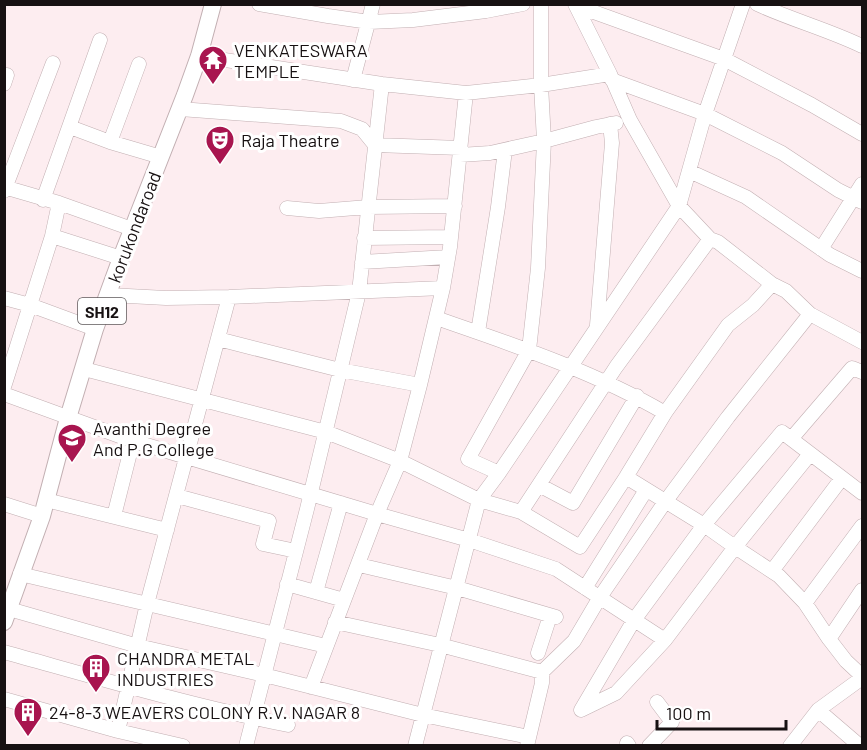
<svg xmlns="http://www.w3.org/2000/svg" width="867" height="750" font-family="Barlow,sans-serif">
<rect width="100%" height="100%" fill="#fdedf0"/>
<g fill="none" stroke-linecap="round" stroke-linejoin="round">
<g stroke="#c2afb2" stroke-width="15">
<path id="minor" d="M259,4L328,16L369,22L413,20L486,11L523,4
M575,4L610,74L630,120L679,206L710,239L718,242L772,284L786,291L810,314L862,342
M757,4C792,20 829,30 862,46
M577,6L724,59L812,105L862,134
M199,56L382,84L466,93L541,85L610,74
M4,75H7L4,84
M353,80L373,4
M612,80L705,114L782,153L838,190L862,202
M180,109L341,121L362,129L375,145L461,148
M70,127L110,142L161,157
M110,142L139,64
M460,155L490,153L544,141L596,127L616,123
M689,171L746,197L830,255L862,271
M4,187L59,203L132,229
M4,191L53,63
M43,200L100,40
M287,208L319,211L368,207L455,206
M52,236L121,258
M364,238L451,237
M821,249L862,184
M362,262L448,257
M109,295L166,298L229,297L443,288
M4,298L30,305L95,329
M436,318C514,345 593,371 665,413
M597,325L612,143L610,124
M478,332L498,207L505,150
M218,339L340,370L420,385
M84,369L326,432L400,461L479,500L521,512L580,547L626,477L665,413L728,325L753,305L772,284
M4,387L52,236L59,203
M4,394L133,441L377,514L469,540L556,569L665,640
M791,439L852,368L862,372
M499,473L468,459L529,350L538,268L544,141L541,85V4
M626,477L704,525L735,547L779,576L805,603L862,526
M539,485L573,503L637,396
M177,496L269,521L263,544L296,551
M46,500L167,530
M4,504L42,516
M521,512L616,367L710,239
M114,516L133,441
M359,565L457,588L556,617
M772,571L842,478
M20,574L326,646
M287,584L344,600
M585,588L646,490
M316,592L341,503
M805,603L829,639L862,590
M9,609L138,646L264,675L423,715L529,737
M335,622L440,645L542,672
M829,639L846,661L862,676
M4,652C98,678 192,706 288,725
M538,653L550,616
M311,687L377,514L400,461L420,385L443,288L450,247L466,93
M4,699L118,731L183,746
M581,710L634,620L704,525L782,432L862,493
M581,710L616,693L665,640L735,547L810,454
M818,710L860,746
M118,731L147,604L229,297
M627,743L629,746
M246,746L307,509L359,292L382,84
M415,746L479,500L499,473L679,206L705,114L743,4
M527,746L542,683V672L574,641L600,597L665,502L728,417L810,314
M649,746L672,722L657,702
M790,746L818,710L862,678"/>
</g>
<g stroke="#c2afb2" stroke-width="18">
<path id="major" d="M4,622L42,516L68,418L95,329L121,258L185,95L199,56L213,4"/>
</g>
<use href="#minor" stroke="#fff" stroke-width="14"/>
<use href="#major" stroke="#fff" stroke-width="16"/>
</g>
<defs>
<g id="temple-pin" transform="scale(1.5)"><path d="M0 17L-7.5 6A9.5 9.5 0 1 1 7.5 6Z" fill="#a8154f" stroke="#fff"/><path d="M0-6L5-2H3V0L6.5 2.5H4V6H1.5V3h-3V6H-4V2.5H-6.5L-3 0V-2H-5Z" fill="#fff"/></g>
<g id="theatre-pin" transform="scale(1.5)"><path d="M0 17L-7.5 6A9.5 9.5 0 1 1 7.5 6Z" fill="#a8154f" stroke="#fff"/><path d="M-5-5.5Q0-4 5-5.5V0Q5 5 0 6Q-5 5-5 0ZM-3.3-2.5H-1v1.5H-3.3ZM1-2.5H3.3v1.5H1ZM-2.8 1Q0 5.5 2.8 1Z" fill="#fff"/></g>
<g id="university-pin" transform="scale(1.5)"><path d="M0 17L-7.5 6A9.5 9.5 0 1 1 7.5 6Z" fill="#a8154f" stroke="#fff"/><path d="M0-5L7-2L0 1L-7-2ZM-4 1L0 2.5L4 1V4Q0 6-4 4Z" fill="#fff"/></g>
<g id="building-pin" transform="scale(1.5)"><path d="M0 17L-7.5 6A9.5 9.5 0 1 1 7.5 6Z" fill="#a8154f" stroke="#fff"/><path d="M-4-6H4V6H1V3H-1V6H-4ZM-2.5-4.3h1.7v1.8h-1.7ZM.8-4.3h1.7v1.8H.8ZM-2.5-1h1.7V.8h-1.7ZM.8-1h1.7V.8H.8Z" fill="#fff"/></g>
</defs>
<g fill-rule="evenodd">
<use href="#temple-pin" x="213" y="60"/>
<use href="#theatre-pin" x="220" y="140"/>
<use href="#university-pin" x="72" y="438"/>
<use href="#building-pin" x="96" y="668"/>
<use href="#building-pin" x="28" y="712"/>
</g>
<g text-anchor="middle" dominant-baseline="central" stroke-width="6" stroke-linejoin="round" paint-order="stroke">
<rect fill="#fff" stroke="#5d5859" stroke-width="1.5" x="78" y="298" width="48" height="26" rx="4.5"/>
<g font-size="16" font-weight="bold" fill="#171112">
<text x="102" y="311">SH12</text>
</g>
<g font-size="18" fill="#171112" stroke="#fff" text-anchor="start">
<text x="234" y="50">VENKATESWARA<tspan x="234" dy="21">TEMPLE</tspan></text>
<text x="241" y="140">Raja Theatre</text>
<text x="93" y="428">Avanthi Degree<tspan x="93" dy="21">And P.G College</tspan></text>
<text x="117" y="658">CHANDRA METAL<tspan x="117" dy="21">INDUSTRIES</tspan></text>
<text x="49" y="712">24-8-3 WEAVERS COLONY R.V. NAGAR 8</text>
</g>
<g font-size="18" fill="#171112" stroke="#fff">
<text transform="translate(134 227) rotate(-69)">korukondaroad</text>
</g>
</g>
<rect width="867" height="750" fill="none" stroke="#171112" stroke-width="12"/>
<path d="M657 720v9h129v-9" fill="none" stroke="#171112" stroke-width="3"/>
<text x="666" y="720" font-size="18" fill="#171112" stroke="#ffffff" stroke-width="4.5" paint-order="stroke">100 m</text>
</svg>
